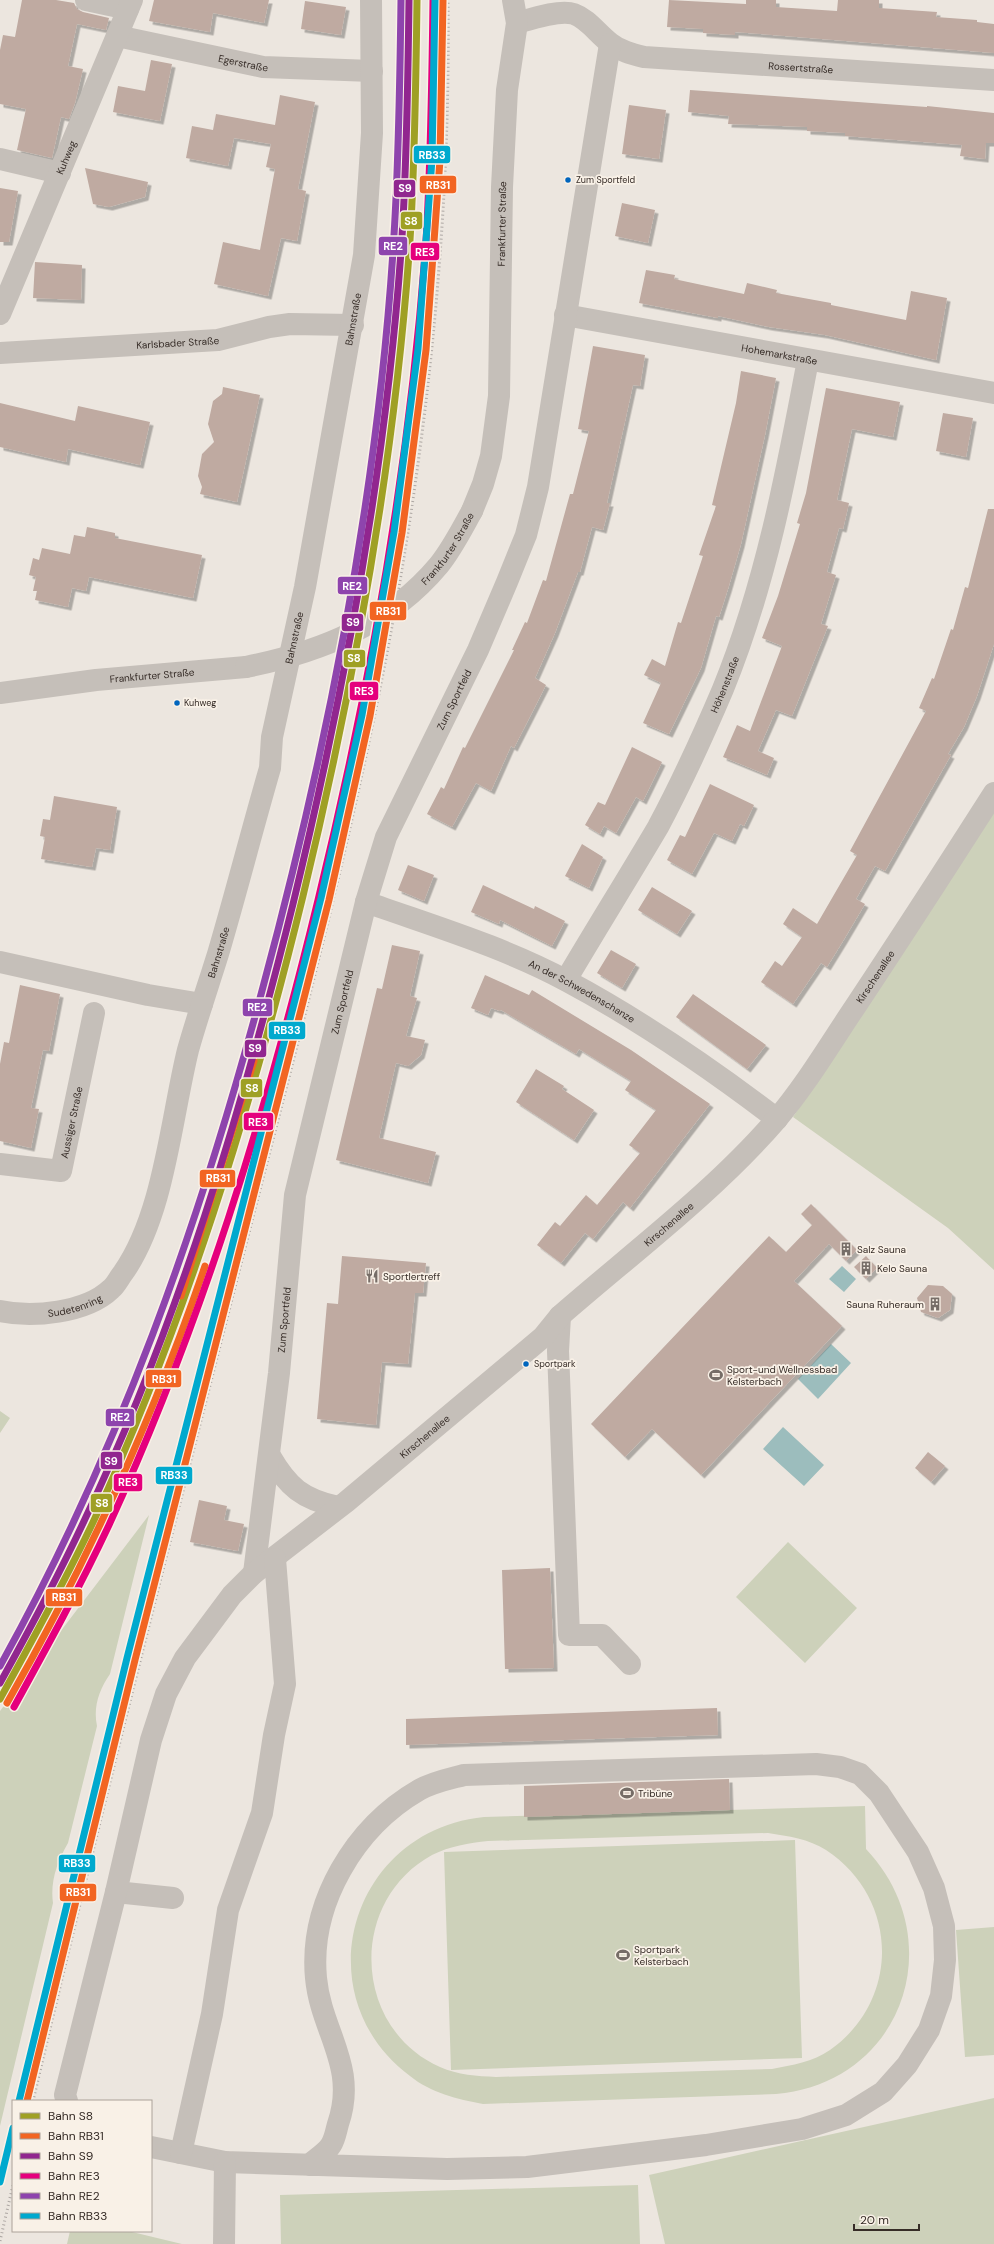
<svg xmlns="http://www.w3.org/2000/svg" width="994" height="2244" font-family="'DM Sans',sans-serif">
<defs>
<filter id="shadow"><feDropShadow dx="3.5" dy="3.5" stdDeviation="0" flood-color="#0004"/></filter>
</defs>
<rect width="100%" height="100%" fill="#ece6df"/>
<path fill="#cdd1ba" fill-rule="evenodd" d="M994,812V1270L948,1228L793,1117Z
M0,1411L10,1418L0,1433Z
M149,1515L110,1674C99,1690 93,1707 97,1726L68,1843C57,1862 50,1882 53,1903L0,2126V1711Z
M788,1542L857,1608L805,1663L736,1597Z
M865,1806L866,1849C952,1940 903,2083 776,2094L483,2104C457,2099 431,2093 410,2076C302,1995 351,1830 484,1817ZM768,1833C788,1836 809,1839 826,1850C899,1898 901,2000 830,2050C813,2062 792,2065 772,2069L496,2077C477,2076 458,2075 440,2067C352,2028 348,1901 432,1855C450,1846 469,1843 488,1841Z
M795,1840L802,2058L451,2070L444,1852Z
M994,1927V2055L965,2057L956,1930Z
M994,2098V2244H665L649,2175Z
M638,2185L640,2244H281L280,2195Z
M70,2231H128L182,2244H67Z"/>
<path fill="#9cbdbd" d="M842,1266L856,1279L844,1292L829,1279Z
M831,1344L851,1363L818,1399L798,1379Z
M783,1427L824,1465L804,1486L763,1449Z"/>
<path fill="#bfaaa1" filter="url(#shadow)" d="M22,0H56L74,3L77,9L83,12L109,18L106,30L77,24L68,66L83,69L75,103L69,119L61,117L52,158L17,150L26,109L0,104V50L3,35L15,37Z
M154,0H269L264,23L213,13L210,32L149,21Z
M669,0L746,4V0H776V7L837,11L838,0H879V8L937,12L936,17L977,20V22L994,24V53L735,32V35L703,33V29L667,27Z
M305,1L346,7L341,35L301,29Z
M151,60L172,64L160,121L113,112L118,86L145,91Z
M690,90L927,107V106L994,113V143H986L985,159L960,156L962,145L845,136V133L807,131V127L728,124L729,116L688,112Z
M280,95L315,102L298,189L306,191L297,241L281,238L268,296L214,284L223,242L260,250L275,169L266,167L271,144L234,138L228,166L186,158L192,126L213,130L216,114L275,125Z
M629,105L666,110L659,159L622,154Z
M85,168L148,182L145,197L109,207L93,204Z
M0,188L18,191L9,242H0Z
M622,203L655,210L648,243L615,236Z
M35,262L82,265L81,300L33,298Z
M646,270L675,275L674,279L744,294L747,283L777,290L776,293L831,303V305L906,320L911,291L947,298L936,360L825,335L769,327L718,316V318L639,303Z
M593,346L645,355L640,386L633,385L607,503H610L603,530L592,527L580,572H578L555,633L535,678L546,685L514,748L511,746L491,791L476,783L452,827L427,814L441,787L444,789L463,747L465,748L514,650H512L525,622L527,623L543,580L546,581L570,494H573L589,431L578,429Z
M741,371L776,378L765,435L741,544L728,589L719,617L716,616L701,668L669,734L643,723L661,683L644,675L652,659L665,666L678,622L681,623L703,556L699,555L716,506L712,505L736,403Z
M223,387L260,395L237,502L200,494L202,487L198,476L202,454L214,442L208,424L213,401L222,394Z
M826,388L900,402L893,437L852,429L837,500L849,503L843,529L839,528L827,572L836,575L821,624L828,626L792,716L776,710L758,751L774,758L767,775L723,757L737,725L750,731L782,646L762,638L778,596L800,524L797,523L806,493Z
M0,403L75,421L78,406L150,422L140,465L68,449L66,462L0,447Z
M943,413L973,418L966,457L936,451Z
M988,509H994V644L977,696L964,727L948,754L951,755L885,871L875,866L856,899L865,904L843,941L827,967L821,963L793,1004L761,982L775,961L782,966L802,937L783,924L793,908L817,924L857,855L850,851L926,711L919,708L932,678L934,679L951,629L953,630L965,587L968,588Z
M87,527L115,533V538L202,555L193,598L89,577L86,591L72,588L68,607L35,600L37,591H33L36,577L29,575L33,558L39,560L42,548L70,554L74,535L85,537Z
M632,747L662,762L643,801L636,797L616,833L604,826L600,834L585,825L598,802L605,805Z
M710,784L754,805L744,826L740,824L732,841L714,833L692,874L667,860L680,835L685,837Z
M54,796L117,807L110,850L96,848L92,867L41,859L45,837L40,836L43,819L50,820Z
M582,844L603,857L589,888L565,876Z
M408,865L434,875L424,901L398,890Z
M483,885L534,909L535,906L565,921L552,946L500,920L499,924L471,912Z
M652,887L692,911L677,934L638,910Z
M392,945L420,951L410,996L417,998L406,1036L425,1040L421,1055L408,1066L396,1063L379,1138L436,1152L428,1183L336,1160L377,988L382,989Z
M611,950L636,964L622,988L597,973Z
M485,975L529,995L532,990L631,1050L710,1104L630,1208L623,1202L593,1239L585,1233L561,1263L537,1245L555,1222L560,1226L586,1195L597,1205L640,1153L629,1145L656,1110L625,1090L631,1081L579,1049L576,1054L501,1010L500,1011L491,1008L488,1015L471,1008Z
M20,985L60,994L49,1051L43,1050L31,1108L39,1109L31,1148L0,1141V1064L4,1042L9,1043Z
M693,994L766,1045L747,1069L676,1017Z
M536,1069L564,1086L562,1089L594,1110L574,1140L516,1102Z
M811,1204L857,1250L846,1261L829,1244L794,1281L842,1326L701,1475L652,1429L625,1457L591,1424L769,1236L786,1252L812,1225L801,1214Z
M342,1256L426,1263L423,1293H415L408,1364L382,1362L376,1425L317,1419L327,1303L338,1304Z
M866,1256L877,1268L866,1279L854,1267Z
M928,1285L943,1286L952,1294L950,1310L938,1318L921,1312L917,1298Z
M928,1452L945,1466L931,1482L915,1468Z
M199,1500L227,1506L224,1520L244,1524L238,1551L190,1542Z
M550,1568L554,1668L505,1669L502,1570Z
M717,1708L718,1735L406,1745V1719Z
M729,1779L730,1810L524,1817V1786Z"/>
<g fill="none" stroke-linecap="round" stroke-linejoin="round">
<g stroke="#c5bfb9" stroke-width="22">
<path d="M86,0L128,9"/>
<path id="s1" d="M517,23C531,19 560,9 574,14C588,19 598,34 610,43C620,51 632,54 644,57L994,80"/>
<path id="s2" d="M117,36L263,67L372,71"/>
<path d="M0,159L60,173"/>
<path id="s3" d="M0,314L132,0"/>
<path id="s4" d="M565,315L994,393"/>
<path id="s5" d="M0,353L218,340L269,327L290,324L353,325"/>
<path id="s6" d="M472,511L483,484L491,456L499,396L502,187L507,90L517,23L513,0"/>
<path id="s7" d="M0,693L96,680L246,667"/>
<path id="s8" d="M366,902C433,926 504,947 567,981C640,1020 710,1068 777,1119"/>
<path d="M0,962L148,995L202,1004"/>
<path id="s9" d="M566,980C596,929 628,878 658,827C682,782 703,736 723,689C766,584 787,471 808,360"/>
<path id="s10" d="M0,1164L61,1171L94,1013"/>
<path id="s11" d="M0,1311C32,1318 86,1313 111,1289C116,1285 119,1278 123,1273C164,1215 171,1119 188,1050C197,1018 208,986 218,954C236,893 252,830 270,768L272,737L305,587L364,255L372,133L371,0"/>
<path d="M560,1316L558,1351L569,1635H602L630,1664"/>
<path d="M270,1456C288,1487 302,1499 338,1507"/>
<path id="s12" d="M254,1573L279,1373L295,1195L366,902L386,837L478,650L507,582L526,535L538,487L610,44"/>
<path d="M116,1892L173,1898"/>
<path id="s13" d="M67,2101L65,2095L116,1892L151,1740L166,1694L185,1658L232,1595L254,1573L346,1502L543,1337L560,1316C631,1254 715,1191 776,1120C806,1085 830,1044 855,1007C902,936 948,865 994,793"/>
<path d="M151,2147L225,2162L447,2169L527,2167L706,2145L802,2129L846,2115L883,2092L907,2065L929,2030L941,1996L945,1960L944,1926L934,1888L918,1852L879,1793L860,1774L840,1767L816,1764L464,1775C449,1779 433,1782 419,1790C355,1827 309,1903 316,1978C321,2032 358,2066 338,2124C336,2131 335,2139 331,2145C327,2152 316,2159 309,2165"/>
<path d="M181,2153L212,2014L228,1910L262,1813L274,1735L285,1684L275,1559"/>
<path d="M224,2244L225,2162"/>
</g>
<path stroke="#ada7a3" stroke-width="3" stroke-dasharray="1 3" stroke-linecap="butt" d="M33,2101C102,1807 177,1514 252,1221C295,1054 339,887 374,718C423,483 451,240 448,0
M0,2241L13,2185"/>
<path stroke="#c5bfb9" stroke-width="22" id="s14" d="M246,667C320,652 389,625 439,565C452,549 462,529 472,511"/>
<g stroke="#f9f1e7" stroke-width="10">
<path id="rail-1" d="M0,1699C33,1639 66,1580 95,1518C186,1319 251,1109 303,896C355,680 395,461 410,240C415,160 416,80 417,0"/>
</g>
<g stroke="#f9f1e7" stroke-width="10">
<path id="rail-2" d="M181,1296L254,1061
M7,1703C87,1563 153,1419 205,1266
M27,2101L135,1660L329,900L370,716L402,533L426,350L440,160L443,0"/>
</g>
<g stroke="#f9f1e7" stroke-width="10">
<path id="rail-3" d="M0,1683C30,1629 59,1575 85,1519C178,1324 241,1113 293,904C346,685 387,462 402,237C407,158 408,79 409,0"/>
</g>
<g stroke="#f9f1e7" stroke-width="10">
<path id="rail-4" d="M14,1707C47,1647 80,1587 109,1525C201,1325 266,1114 318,900C371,684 410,463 426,241C431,161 432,80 433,0"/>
</g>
<g stroke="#f9f1e7" stroke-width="10">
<path id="rail-5" d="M0,1666C119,1452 200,1223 263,987C329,742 379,488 394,235C399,156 400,78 401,0"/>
</g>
<g stroke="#f9f1e7" stroke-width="10">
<path id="rail-6" d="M19,2101L127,1658L321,898L362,715L394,532L418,349L432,159L435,0
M0,2182L13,2128"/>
</g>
<use href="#rail-1" stroke="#9fa024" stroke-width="7"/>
<use href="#rail-2" stroke="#f26522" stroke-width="7"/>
<use href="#rail-3" stroke="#91268f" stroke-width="7"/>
<use href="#rail-4" stroke="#e5007d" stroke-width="7"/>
<use href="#rail-5" stroke="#8e44ad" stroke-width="7"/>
<use href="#rail-6" stroke="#00a9ce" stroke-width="7"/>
</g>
<defs>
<g id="building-bare" transform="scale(1.08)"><path d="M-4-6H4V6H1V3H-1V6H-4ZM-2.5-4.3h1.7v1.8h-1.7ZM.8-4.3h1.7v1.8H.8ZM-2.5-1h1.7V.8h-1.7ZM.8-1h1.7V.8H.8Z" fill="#766d67" stroke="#f9f1e7" stroke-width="2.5" paint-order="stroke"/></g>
<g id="restaurant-bare" transform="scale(1.08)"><path d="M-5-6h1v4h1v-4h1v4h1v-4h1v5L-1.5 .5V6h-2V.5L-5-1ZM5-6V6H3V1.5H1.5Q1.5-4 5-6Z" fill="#766d67" stroke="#f9f1e7" stroke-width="2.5" paint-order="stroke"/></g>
<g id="stadium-bare" transform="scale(1.08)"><path d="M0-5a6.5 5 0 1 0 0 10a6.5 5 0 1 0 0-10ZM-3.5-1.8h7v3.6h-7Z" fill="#766d67" stroke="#f9f1e7" stroke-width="2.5" paint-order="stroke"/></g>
</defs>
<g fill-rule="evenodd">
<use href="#building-bare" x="846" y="1249"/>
<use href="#building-bare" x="866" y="1268"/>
<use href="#restaurant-bare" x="372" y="1276"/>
<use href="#building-bare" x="935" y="1304"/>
<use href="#stadium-bare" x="716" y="1375"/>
<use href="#stadium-bare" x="627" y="1793"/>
<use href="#stadium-bare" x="623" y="1955"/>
</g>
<g fill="#0065bd" stroke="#f9f1e7" stroke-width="1.5">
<circle cx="568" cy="180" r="3.5"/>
<circle cx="177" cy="703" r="3.5"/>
<circle cx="526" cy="1364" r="3.5"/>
</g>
<g text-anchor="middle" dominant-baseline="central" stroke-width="3.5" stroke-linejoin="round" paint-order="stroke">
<g font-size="9" fill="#362c27" stroke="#f9f1e7" text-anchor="start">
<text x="576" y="180">Zum Sportfeld</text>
<text x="184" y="703">Kuhweg</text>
<text x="534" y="1364">Sportpark</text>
</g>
<g font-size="10" fill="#362c27" stroke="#f9f1e7">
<text stroke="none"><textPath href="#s2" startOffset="129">Egerstraße</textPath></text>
<text stroke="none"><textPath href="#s1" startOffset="299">Rossertstraße</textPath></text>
<text stroke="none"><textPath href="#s3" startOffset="170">Kuhweg</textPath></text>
<text stroke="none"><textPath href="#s6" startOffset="291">Frankfurter Straße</textPath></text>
<text stroke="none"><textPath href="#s11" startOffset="1121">Bahnstraße</textPath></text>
<text stroke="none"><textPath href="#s5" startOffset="178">Karlsbader Straße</textPath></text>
<text stroke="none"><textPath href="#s4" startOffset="218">Hohemarkstraße</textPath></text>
<text stroke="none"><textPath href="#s14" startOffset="241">Frankfurter Straße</textPath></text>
<text stroke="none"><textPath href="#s11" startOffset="797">Bahnstraße</textPath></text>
<text stroke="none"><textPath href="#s7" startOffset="153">Frankfurter Straße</textPath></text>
<text stroke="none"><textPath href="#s9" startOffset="336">Höhenstraße</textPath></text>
<text stroke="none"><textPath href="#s12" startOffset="903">Zum Sportfeld</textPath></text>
<text stroke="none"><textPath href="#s11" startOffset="473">Bahnstraße</textPath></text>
<text stroke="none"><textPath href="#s13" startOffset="1437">Kirschenallee</textPath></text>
<text stroke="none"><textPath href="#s8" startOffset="234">An der Schwedenschanze</textPath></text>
<text stroke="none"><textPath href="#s12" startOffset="579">Zum Sportfeld</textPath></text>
<text stroke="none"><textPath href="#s10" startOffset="111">Aussiger Straße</textPath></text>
<text stroke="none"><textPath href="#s13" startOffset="1113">Kirschenallee</textPath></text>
<text stroke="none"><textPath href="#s11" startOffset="76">Sudetenring</textPath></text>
<text stroke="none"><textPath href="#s12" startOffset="255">Zum Sportfeld</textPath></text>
<text stroke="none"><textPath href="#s13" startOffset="789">Kirschenallee</textPath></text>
</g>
<g font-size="10" fill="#362c27" stroke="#f9f1e7" text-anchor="start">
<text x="857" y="1249">Salz Sauna</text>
<text x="877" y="1268">Kelo Sauna</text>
<text x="383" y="1276">Sportlertreff</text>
<text x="924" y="1304" text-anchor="end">Sauna Ruheraum</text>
<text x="727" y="1369">Sport-und Wellnessbad<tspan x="727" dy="12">Kelsterbach</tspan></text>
<text x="638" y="1793">Tribüne</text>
<text x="634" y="1949">Sportpark<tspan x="634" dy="12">Kelsterbach</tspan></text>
</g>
</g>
<g stroke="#f9f1e7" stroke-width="1.5">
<rect x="413" y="145" width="38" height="19" rx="4" fill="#00a9ce"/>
<rect x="419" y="175" width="38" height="19" rx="4" fill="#f26522"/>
<rect x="393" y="179" width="23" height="19" rx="4" fill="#91268f"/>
<rect x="400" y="211" width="23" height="19" rx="4" fill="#9fa024"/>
<rect x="378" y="236" width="30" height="20" rx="4" fill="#8e44ad"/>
<rect x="410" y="242" width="30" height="19" rx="4" fill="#e5007d"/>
<rect x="337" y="576" width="31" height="19" rx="4" fill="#8e44ad"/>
<rect x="369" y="601" width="38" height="20" rx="4" fill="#f26522"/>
<rect x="341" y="613" width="23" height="19" rx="4" fill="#91268f"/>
<rect x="343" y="649" width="23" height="19" rx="4" fill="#9fa024"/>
<rect x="349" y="681" width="30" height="20" rx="4" fill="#e5007d"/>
<rect x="242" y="998" width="31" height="19" rx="4" fill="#8e44ad"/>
<rect x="268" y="1021" width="38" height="19" rx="4" fill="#00a9ce"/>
<rect x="244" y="1039" width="23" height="19" rx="4" fill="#91268f"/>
<rect x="240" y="1078" width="23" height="20" rx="4" fill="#9fa024"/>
<rect x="243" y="1112" width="31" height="19" rx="4" fill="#e5007d"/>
<rect x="199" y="1169" width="37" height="19" rx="4" fill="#f26522"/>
<rect x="145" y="1369" width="37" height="19" rx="4" fill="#f26522"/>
<rect x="105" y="1408" width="30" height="19" rx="4" fill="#8e44ad"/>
<rect x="100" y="1451" width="23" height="19" rx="4" fill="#91268f"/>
<rect x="155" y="1466" width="38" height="19" rx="4" fill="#00a9ce"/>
<rect x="113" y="1473" width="30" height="19" rx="4" fill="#e5007d"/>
<rect x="90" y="1493" width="23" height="20" rx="4" fill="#9fa024"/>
<rect x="45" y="1588" width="38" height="19" rx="4" fill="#f26522"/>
<rect x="58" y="1854" width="38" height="19" rx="4" fill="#00a9ce"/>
<rect x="59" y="1883" width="38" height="19" rx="4" fill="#f26522"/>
</g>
<g font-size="11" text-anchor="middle" font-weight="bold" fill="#fff">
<text x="432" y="159">RB33</text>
<text x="438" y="189">RB31</text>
<text x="405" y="192">S9</text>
<text x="411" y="225">S8</text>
<text x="393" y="250">RE2</text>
<text x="425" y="256">RE3</text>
<text x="352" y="590">RE2</text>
<text x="388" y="615">RB31</text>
<text x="353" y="626">S9</text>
<text x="354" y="662">S8</text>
<text x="364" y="695">RE3</text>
<text x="257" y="1011">RE2</text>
<text x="287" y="1034">RB33</text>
<text x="255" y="1052">S9</text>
<text x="252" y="1092">S8</text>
<text x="258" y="1126">RE3</text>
<text x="218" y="1182">RB31</text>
<text x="164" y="1383">RB31</text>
<text x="120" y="1421">RE2</text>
<text x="111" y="1465">S9</text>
<text x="174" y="1479">RB33</text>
<text x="128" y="1486">RE3</text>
<text x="102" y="1507">S8</text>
<text x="64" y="1601">RB31</text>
<text x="77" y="1867">RB33</text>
<text x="78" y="1896">RB31</text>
</g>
<rect x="12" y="2100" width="140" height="132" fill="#f9f1e7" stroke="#aba29a"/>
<rect x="20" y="2113" width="20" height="6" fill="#9fa024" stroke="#aba29a"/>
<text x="48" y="2120" font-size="12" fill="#362c27">Bahn S8</text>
<rect x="20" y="2133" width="20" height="6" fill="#f26522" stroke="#aba29a"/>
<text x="48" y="2140" font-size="12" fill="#362c27">Bahn RB31</text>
<rect x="20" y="2153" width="20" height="6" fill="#91268f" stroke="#aba29a"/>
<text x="48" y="2160" font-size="12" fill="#362c27">Bahn S9</text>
<rect x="20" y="2173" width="20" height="6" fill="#e5007d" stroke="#aba29a"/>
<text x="48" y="2180" font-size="12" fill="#362c27">Bahn RE3</text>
<rect x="20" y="2193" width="20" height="6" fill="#8e44ad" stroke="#aba29a"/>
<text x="48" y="2200" font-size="12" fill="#362c27">Bahn RE2</text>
<rect x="20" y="2213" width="20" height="6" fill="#00a9ce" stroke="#aba29a"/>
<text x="48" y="2220" font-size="12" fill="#362c27">Bahn RB33</text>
<path d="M854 2224v6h65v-6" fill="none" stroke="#362c27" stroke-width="2"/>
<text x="860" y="2224" font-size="12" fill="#362c27" stroke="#f9f1e7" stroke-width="3" paint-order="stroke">20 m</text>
</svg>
